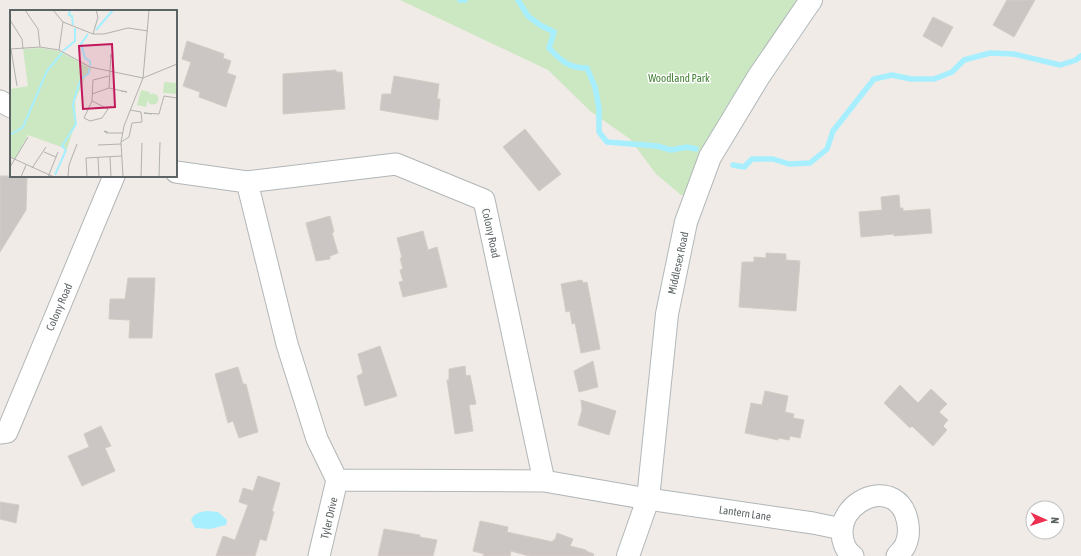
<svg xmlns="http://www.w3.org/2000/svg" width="1081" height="556" font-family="'Asap Condensed',sans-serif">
<rect width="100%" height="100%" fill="#f0ebe6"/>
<path fill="#cce8c2" d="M400,0H820L697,195H681L656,174L630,139L590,111L548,70Z"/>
<path fill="#a7efff" d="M208,511L218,512L227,520L226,525L210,529L195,528L191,520C195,512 200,512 208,511Z"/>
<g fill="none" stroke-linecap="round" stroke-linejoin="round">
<path stroke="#a7efff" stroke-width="5.5" d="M460,0H465
M518,0L528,16L540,25L554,32L549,48C561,61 569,68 587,68L595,87L599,108V132L607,142L657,146L671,150L687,147L696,149
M733,165L744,167L752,159H773L789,164L810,163L827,149L833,131L874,79L892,75L911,79H934L952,72L964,60L990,53L1014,54L1060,65L1076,60L1081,56"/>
</g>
<path fill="#cbc6c3" stroke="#d5cbc4" d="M1007,0H1035L1014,37L993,25Z
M933,17L953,27L942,47L923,36Z
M187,41L224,54L223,58L231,61L227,73L236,76L226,107L199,97L200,92L183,86L191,62L182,59Z
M336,70V72H342L345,109L283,114V74Z
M394,76L439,84L437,99H440L438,120L380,110L382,94H391Z
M525,129L561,174L539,191L503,147Z
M0,176H27L26,210L0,252Z
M899,195L900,208H903V211L930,209L932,233L894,236V234L861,237L859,212L882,210L881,197Z
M330,216L334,232L332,233L338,253L330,256V259L316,261L306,223Z
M423,231L428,250L437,247L447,287L403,297L399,282L403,281L400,270L403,269L400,258H402L397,238Z
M766,253L786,254V260L800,261L796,311L739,307L742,262H754V257L766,258Z
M128,278H155L152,338H129L130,320L109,319L110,299H125Z
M582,280L583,283L587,282L600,349L581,353L575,323L572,324L570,311L566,312L561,284Z
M380,346L397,396L365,406L357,376L363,373L358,354Z
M593,361L598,387L579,392L574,371Z
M465,366L466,376L470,375L476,404L469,405L473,431L455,434L447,380H449V369Z
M238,367L243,384H246L258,432L239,438L233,421L228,423L215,374Z
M900,385L918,403L931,389L947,404L939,412L948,420L943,426L947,430L933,446L912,426L910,428L884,403Z
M765,391L788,396L785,412L794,414L793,418L804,420L800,438L790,436L789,440L778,438V440L745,433L751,403L762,405Z
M581,400L616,411L609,435L578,425L582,410Z
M101,426L111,446L105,448L115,471L82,486L68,456L89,447L84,434Z
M258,476L280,483L272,511L274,512L266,541L260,539L255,556H216L223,536L235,540L248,505L239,502L243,488L253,491Z
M0,502L19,505L16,523L0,519Z
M480,521L508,527L507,532L553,542V540H555L557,533L573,539L570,546L586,550V551L594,554L593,556H529L511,551L510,556H483L484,554L473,551Z
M384,529L420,535V537L437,540L433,556H378Z"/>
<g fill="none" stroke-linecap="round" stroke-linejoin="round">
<g stroke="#b1b6b8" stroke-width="23">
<path id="street" d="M0,101L11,107
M176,172L247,182L396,164L484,200L544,481
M247,182L287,344L317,439L337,480
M0,433L7,432L114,176
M337,480L544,481L648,499L813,523L842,529
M319,556L337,480
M853,556C845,551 842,540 842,532C842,507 872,488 893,499C908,507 912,532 905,546C903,550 899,553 897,556"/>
</g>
<g stroke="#b2b8bb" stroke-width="24">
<path id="secondary" d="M628,556L648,499L667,314L686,222L710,157L759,76L811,0"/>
</g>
<use href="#street" stroke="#fff" stroke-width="21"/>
<use href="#secondary" stroke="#fff" stroke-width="22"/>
</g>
<g text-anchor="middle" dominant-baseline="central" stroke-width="3" stroke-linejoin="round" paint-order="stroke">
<g font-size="11" fill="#428132" stroke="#fff">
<text x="679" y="78">Woodland Park</text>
</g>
<g font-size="11" fill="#5d6466" stroke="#fff">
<text transform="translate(491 233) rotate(78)">Colony Road</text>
<text transform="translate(678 263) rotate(-78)">Middlesex Road</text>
<text transform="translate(59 307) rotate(-67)">Colony Road</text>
<text transform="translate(745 513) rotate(8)">Lantern Lane</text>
<text transform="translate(329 518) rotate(-77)">Tyler Drive</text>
</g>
</g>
<g transform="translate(10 10)">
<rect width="167" height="167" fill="#f0ebe6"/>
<path d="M31,38L49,41L82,59L75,67L65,91L66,111L57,139L18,125L5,149L0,146V79L18,76L13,39ZM154,72L167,73V84L153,83ZM131,80L140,82L136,97L127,95ZM137.5 89a5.5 5.5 0 1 1 11 0a5.5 5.5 0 1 1-11 0Z" fill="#cce8c2"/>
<path fill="none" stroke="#a7efff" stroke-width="2" d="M60,0L59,5L62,6L63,15M86,20L103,0M78,24L71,34L75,48L80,51V56M53,41L65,31V18M0,125L13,117L37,61L52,43M45,165L56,140L52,136L66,114L63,95L66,83L71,69L79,63V58"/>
<path fill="none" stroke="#b1b1af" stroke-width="1" d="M15,0L28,19L30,37M43,0L53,12L83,24H94L118,18L138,21M0,10L12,29L13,39M83,24L88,7L86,0M0,39L30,37L49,40L80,57L133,68L139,0M1,39L7,76M49,40L53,12M99,78L101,44V48M99,78L117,82L111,81M82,84L99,78M82,91L98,99L92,108L80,111L74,108ZM82,91L83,70L99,66M142,104L134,103L149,104L154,86L167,88M98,122L94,121L96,123H113M111,132L119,127L122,113L132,112L131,102L120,100M88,135L111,134M34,142L46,147M0,147L44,167M88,147L89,167M100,147L101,167M0,157L18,127M22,158L36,137M11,167L16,155M38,167L48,142M58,167L59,155L67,134M77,167L76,148L112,146M103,167H133M113,167L111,132L114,116L133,68L167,54M131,167L132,133M149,167L150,132"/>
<path fill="#c2185b" fill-opacity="0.15" stroke="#c2185b" stroke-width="2" d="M102,34L105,97L73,99L69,36Z"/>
<rect width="167" height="167" fill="none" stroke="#5d6466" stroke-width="2"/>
</g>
<g transform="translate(1045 520) rotate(93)"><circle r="19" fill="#ffffff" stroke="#bec1c2"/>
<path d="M0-3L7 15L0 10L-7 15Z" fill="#ed2f52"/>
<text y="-6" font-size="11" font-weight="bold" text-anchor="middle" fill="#5d6466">N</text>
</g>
</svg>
